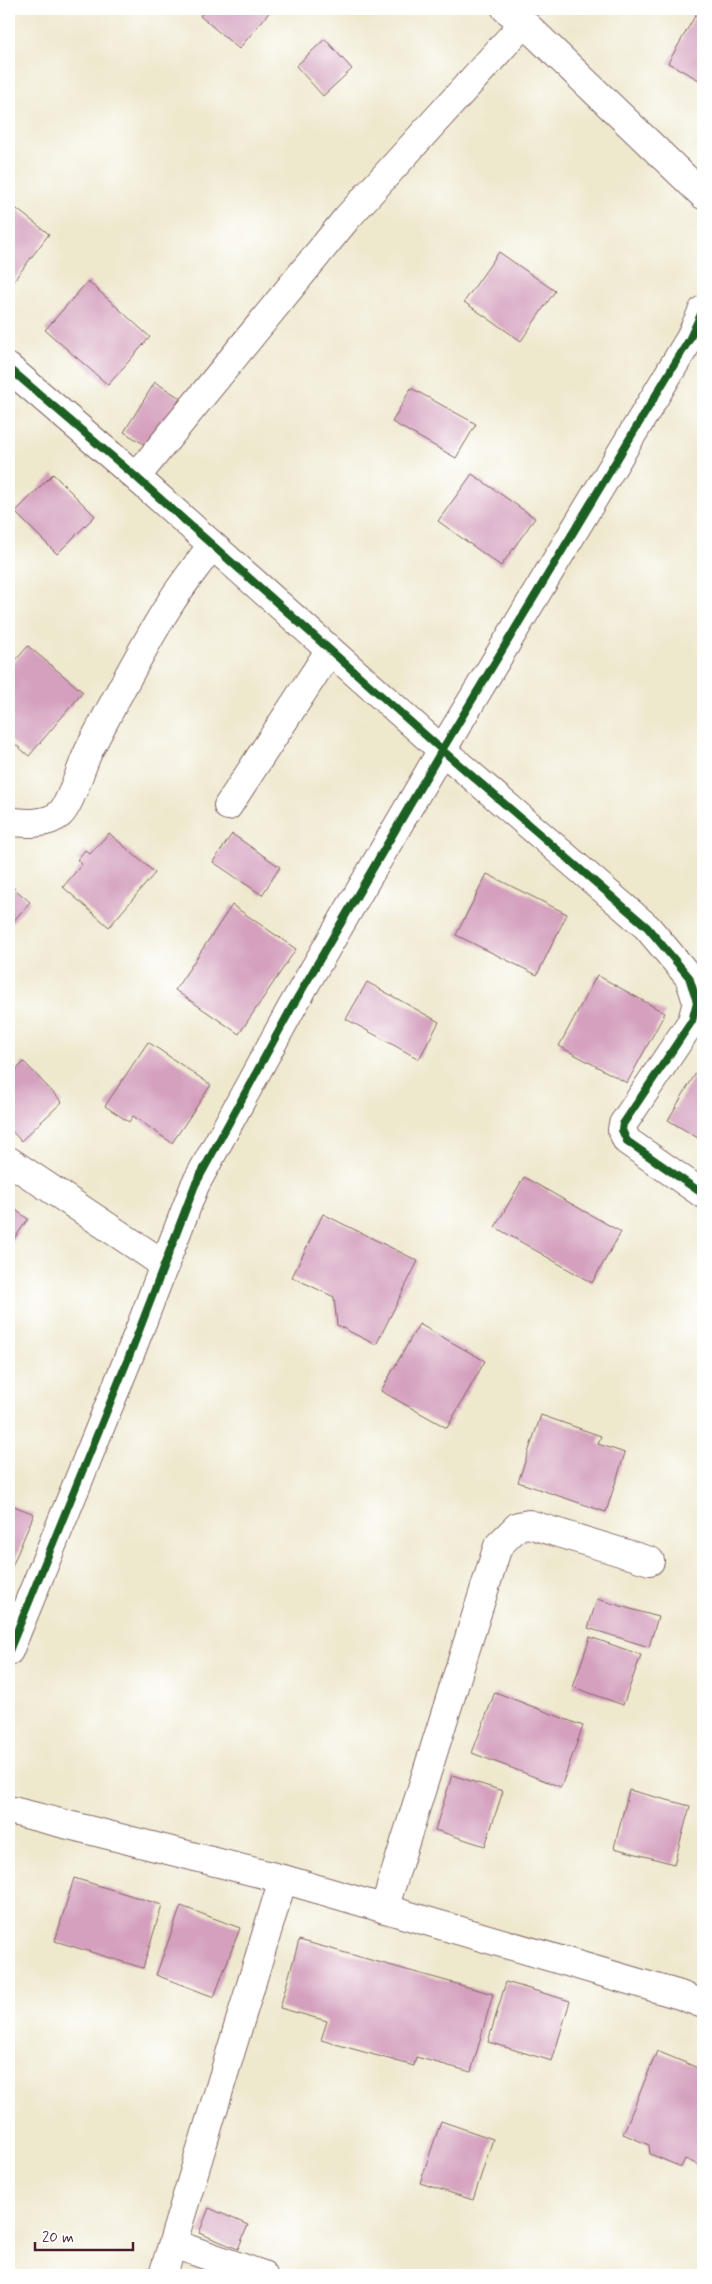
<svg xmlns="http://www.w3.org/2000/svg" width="712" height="2284" font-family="Mynerve,sans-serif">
<rect width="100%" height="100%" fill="#fff"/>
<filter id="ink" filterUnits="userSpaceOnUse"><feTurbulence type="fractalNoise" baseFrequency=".02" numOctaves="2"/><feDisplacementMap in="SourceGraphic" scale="10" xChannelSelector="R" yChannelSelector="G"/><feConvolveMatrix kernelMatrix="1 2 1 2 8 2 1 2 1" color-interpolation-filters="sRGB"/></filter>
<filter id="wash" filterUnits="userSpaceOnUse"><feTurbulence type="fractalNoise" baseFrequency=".0096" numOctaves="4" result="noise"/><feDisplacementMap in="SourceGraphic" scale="20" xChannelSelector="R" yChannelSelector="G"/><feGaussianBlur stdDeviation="1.12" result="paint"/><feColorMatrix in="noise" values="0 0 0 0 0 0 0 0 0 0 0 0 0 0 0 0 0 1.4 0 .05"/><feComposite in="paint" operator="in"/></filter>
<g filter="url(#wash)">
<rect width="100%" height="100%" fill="#eee8cd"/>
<g id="blocks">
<path fill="#d4a0bd" d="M206,9H272L239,49L200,16Z
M699,9H703V82L668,63Z
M325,39L352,69L323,96L296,66Z
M9,203L49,234L9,287Z
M499,252L555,291L521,341L464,302Z
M88,281L150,337L108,385L45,330Z
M155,382L180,398L150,448L124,432Z
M411,388L476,424L456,458L392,422Z
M53,474L95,516L57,554L15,512Z
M472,474L535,518L501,566L438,521Z
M28,646L83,692L29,756L9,739V668Z
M109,833L155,873L109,927L63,887L82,864L77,860L85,850L90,854Z
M232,834L280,867L262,895L213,862Z
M487,874L567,914L537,975L456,935Z
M9,884L30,902L9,926Z
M232,905L296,949L239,1034L175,990Z
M597,975L665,1013L627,1083L559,1046Z
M367,982L439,1022L419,1059L346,1019Z
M148,1042L211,1085L172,1143L133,1116L129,1122L105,1106Z
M703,1061V1141L668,1120Z
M24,1062L62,1102L21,1141L9,1128V1077Z
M524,1177L621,1232L592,1283L495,1227Z
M9,1205L28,1219L9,1246Z
M323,1214L418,1261L376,1345L337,1325L334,1297L292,1277Z
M419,1324L485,1361L447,1428L381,1391Z
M541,1415L601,1436L598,1444L625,1453L606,1512L518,1482Z
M9,1504L34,1514L11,1569L9,1568Z
M597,1599L658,1617L649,1647L588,1628Z
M590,1637L641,1655L623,1705L573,1687Z
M495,1692L583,1726L561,1787L472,1753Z
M452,1775L503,1791L485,1846L435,1830Z
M629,1790L690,1806L674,1864L614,1848Z
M74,1878L162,1905L143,1968L55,1941Z
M181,1906L240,1928L214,1997L156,1975Z
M299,1940L493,1994L471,2072L416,2057L414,2066L321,2040L327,2021L280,2008Z
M506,1982L570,2001L552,2061L488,2042Z
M657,2051L703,2070V2167L685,2159L681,2167L650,2154L649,2145L623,2134Z
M441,2121L493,2139L473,2200L420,2183Z
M209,2208L248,2225L238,2249L199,2233Z"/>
</g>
</g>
<g filter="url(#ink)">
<use href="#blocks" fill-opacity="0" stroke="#836564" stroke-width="1"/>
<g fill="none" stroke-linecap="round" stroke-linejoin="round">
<g stroke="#836564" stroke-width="30">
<path id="street" d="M506,9L524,23L703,195
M9,368L136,477L442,750L647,927L689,977L697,1002L692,1021L623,1124L622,1130L627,1141L703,1194
M136,477L347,218L524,23
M228,806L330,650
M9,821C24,824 47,825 60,814C71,804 82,763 90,748C116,699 141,649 171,602C183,583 198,565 211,546
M9,1161L165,1265
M9,1651L130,1354L195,1185L292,1007L442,750L689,340L703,310
M9,1810L283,1879L680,1995L703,2004
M384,1909L498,1546L518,1526L529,1524L650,1561
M174,2244L263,2275
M163,2275L283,1879"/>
</g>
<use href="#street" stroke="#fff" stroke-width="28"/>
<g stroke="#fff" stroke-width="11">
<path id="cycleway" d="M9,368L136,477L442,750L647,927L689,977L697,1002L692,1021L623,1124L622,1130L627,1141L703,1194
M9,1651L130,1354L195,1185L292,1007L442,750L689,340L703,310"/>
</g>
<use href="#cycleway" stroke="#1b5e20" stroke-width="8"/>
</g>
</g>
<rect width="712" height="2284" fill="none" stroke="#fff" stroke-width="30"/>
<path d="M35 2242v8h98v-8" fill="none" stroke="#4a1f2b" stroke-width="2.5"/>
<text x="42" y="2242" font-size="15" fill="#4a1f2b" stroke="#ffffff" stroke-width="4" paint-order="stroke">20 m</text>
</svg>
